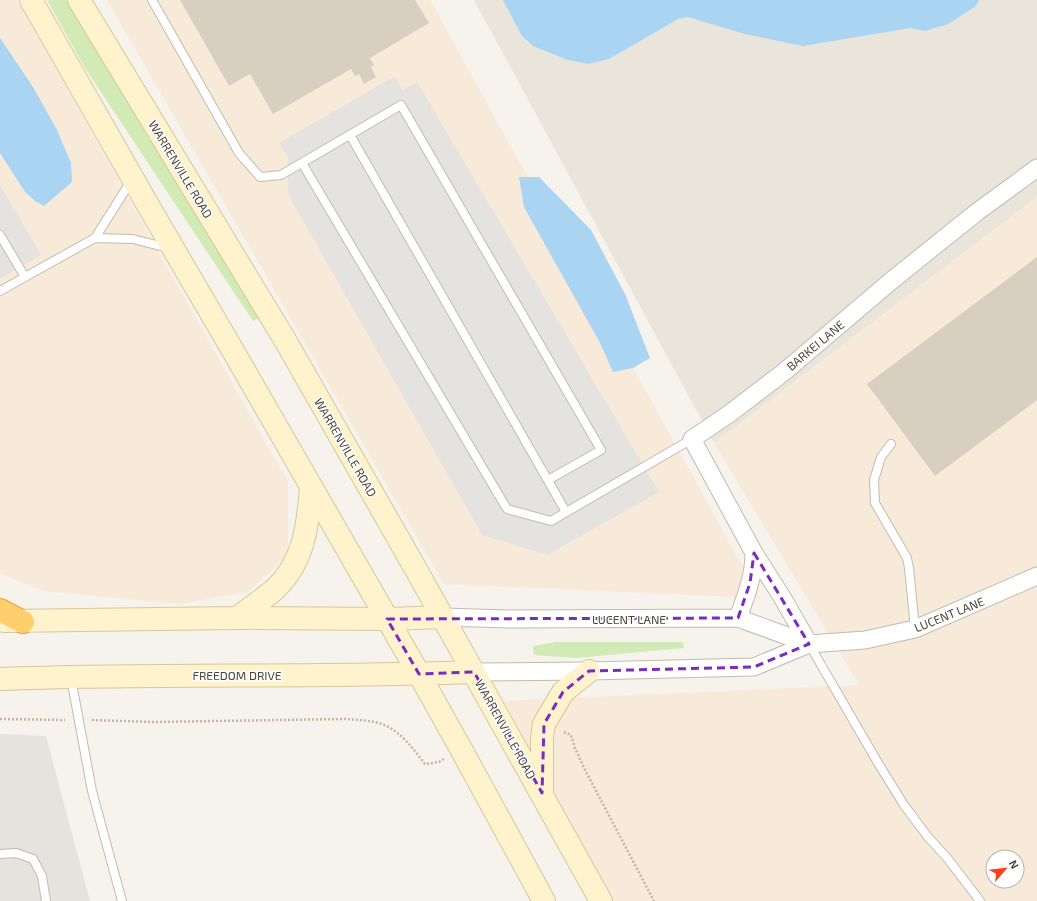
<svg xmlns="http://www.w3.org/2000/svg" width="1037" height="901" font-family="'Exo 2',sans-serif">
<rect width="100%" height="100%" fill="#f6f3ec"/>
<path fill="#eae5da" d="M474,0H1037V197L714,443Z"/>
<path fill="#f7ead8" fill-rule="evenodd" d="M0,0H17L288,482V555L248,592L180,604L44,591L0,573Z
M107,0H430L760,598L444,584Z
M1037,197V901H610L504,701L859,685L714,443ZM993,857H1017V881H993Z"/>
<path fill="#e6e2dd" d="M0,734L46,736L90,901H0Z"/>
<path fill="#d2eab5" d="M47,0H66L259,318L253,321L85,68Z
M556,642H683L684,648L576,658L534,655L533,646Z"/>
<path fill="#e5e3e0" d="M395,76L402,90L417,82L659,492L547,555L482,535L288,194V157L279,143Z
M0,185L41,255L0,279Z"/>
<path fill="#a9d4f2" d="M503,0H979L976,6L948,24L925,31L910,28L803,46L745,34L688,17L678,19L609,59L588,64L568,60L533,46L522,36Z
M0,38L33,87L56,128L71,163L72,182L44,206L35,201L25,192L0,153Z
M519,177H539L591,230L625,294L650,358L633,368L613,372L599,341L524,207Z"/>
<path fill="#d8cfc1" d="M180,0H415L429,23L370,58L374,65L371,67L376,77L364,84L359,74L355,76L351,69L273,114L250,74L229,86Z
M1037,257V400L935,476L867,384Z"/>
<g fill="none" stroke-linecap="round" stroke-linejoin="round">
<g stroke="#c2bbae" stroke-width="10">
<path id="lane" d="M152,0L239,153L260,177L281,175L401,105L601,450L548,480
M350,135L566,512
M302,163L507,509L551,521L692,439
M0,235L25,277L95,238L133,239L168,248
M95,238L131,181
M0,291L25,277
M891,444L881,457L874,480L875,503L907,558L909,568L915,629
M809,644L878,763L904,805L928,837L948,859L980,901
M71,678L92,791L122,901
M0,854L16,853L33,859L42,876L46,901"/>
</g>
<g stroke="#c2bbae" stroke-width="19">
<path id="street" d="M443,617L509,619L738,618L809,644
M738,618C746,596 754,576 754,553
M809,644L782,597L754,553L692,439L729,414L784,372L891,281L977,212L1037,168
M474,672L589,671L754,667L809,644L865,640L915,629L1037,576"/>
</g>
<g stroke="#d6c79b" stroke-width="24">
<path id="secondary" d="M31,0L149,207L232,349L419,674L461,749L544,901
M79,0L285,340L418,573L601,901
M237,618C249,609 262,600 274,590C304,563 308,525 311,488
M4,621L237,618L387,619L443,617
M0,679C158,673 316,678 474,672
M542,792V737L544,724L563,692L589,671"/>
</g>
<g stroke="#e0a43c" stroke-width="24">
<path id="highway" d="M0,610L23,622"/>
</g>
<path stroke="#c4b79f" stroke-width="2.5" stroke-dasharray="2 2" stroke-linecap="butt" d="M0,719L65,720
M92,720L153,722L345,719C357,720 370,720 382,724C401,731 413,749 425,764L439,762L444,759
M564,732L571,735L575,748L584,768L654,901"/>
<use href="#lane" stroke="#fff" stroke-width="8"/>
<use href="#street" stroke="#fff" stroke-width="17"/>
<use href="#secondary" stroke="#fff3cd" stroke-width="22"/>
<use href="#highway" stroke="#ffcf6e" stroke-width="22"/>
</g>
<path fill="none" stroke="#7b2cbf" stroke-width="3" stroke-dasharray="8 5" stroke-linejoin="round" d="M754,553L809,644L754,667L589,671L563,692L544,724L542,793L474,672L419,674L387,619L738,618L750,583Z"/>
<g text-anchor="middle" dominant-baseline="central" stroke-width="3" stroke-linejoin="round" paint-order="stroke">
<g font-size="12" fill="#4b4439" stroke="#fff">
<text transform="translate(181 169) rotate(59)">WARRENVILLE ROAD</text>
<text transform="translate(815 345) rotate(-40)">BARKEI LANE</text>
<text transform="translate(346 447) rotate(60)">WARRENVILLE ROAD</text>
<text transform="translate(949 614) rotate(-22)">LUCENT LANE</text>
<text x="629" y="619">LUCENT LANE</text>
<text x="237" y="675">FREEDOM DRIVE</text>
<text transform="translate(506 729) rotate(61)">WARRENVILLE ROAD</text>
</g>
</g>
<g transform="translate(1005 869) rotate(62)"><circle r="19" fill="#ffffff" stroke="#b7b4b0"/>
<path d="M0-3L7 15L0 10L-7 15Z" fill="#fc3f1d"/>
<text y="-6" font-size="11" font-weight="bold" text-anchor="middle" fill="#4b4439">N</text>
</g>
</svg>
